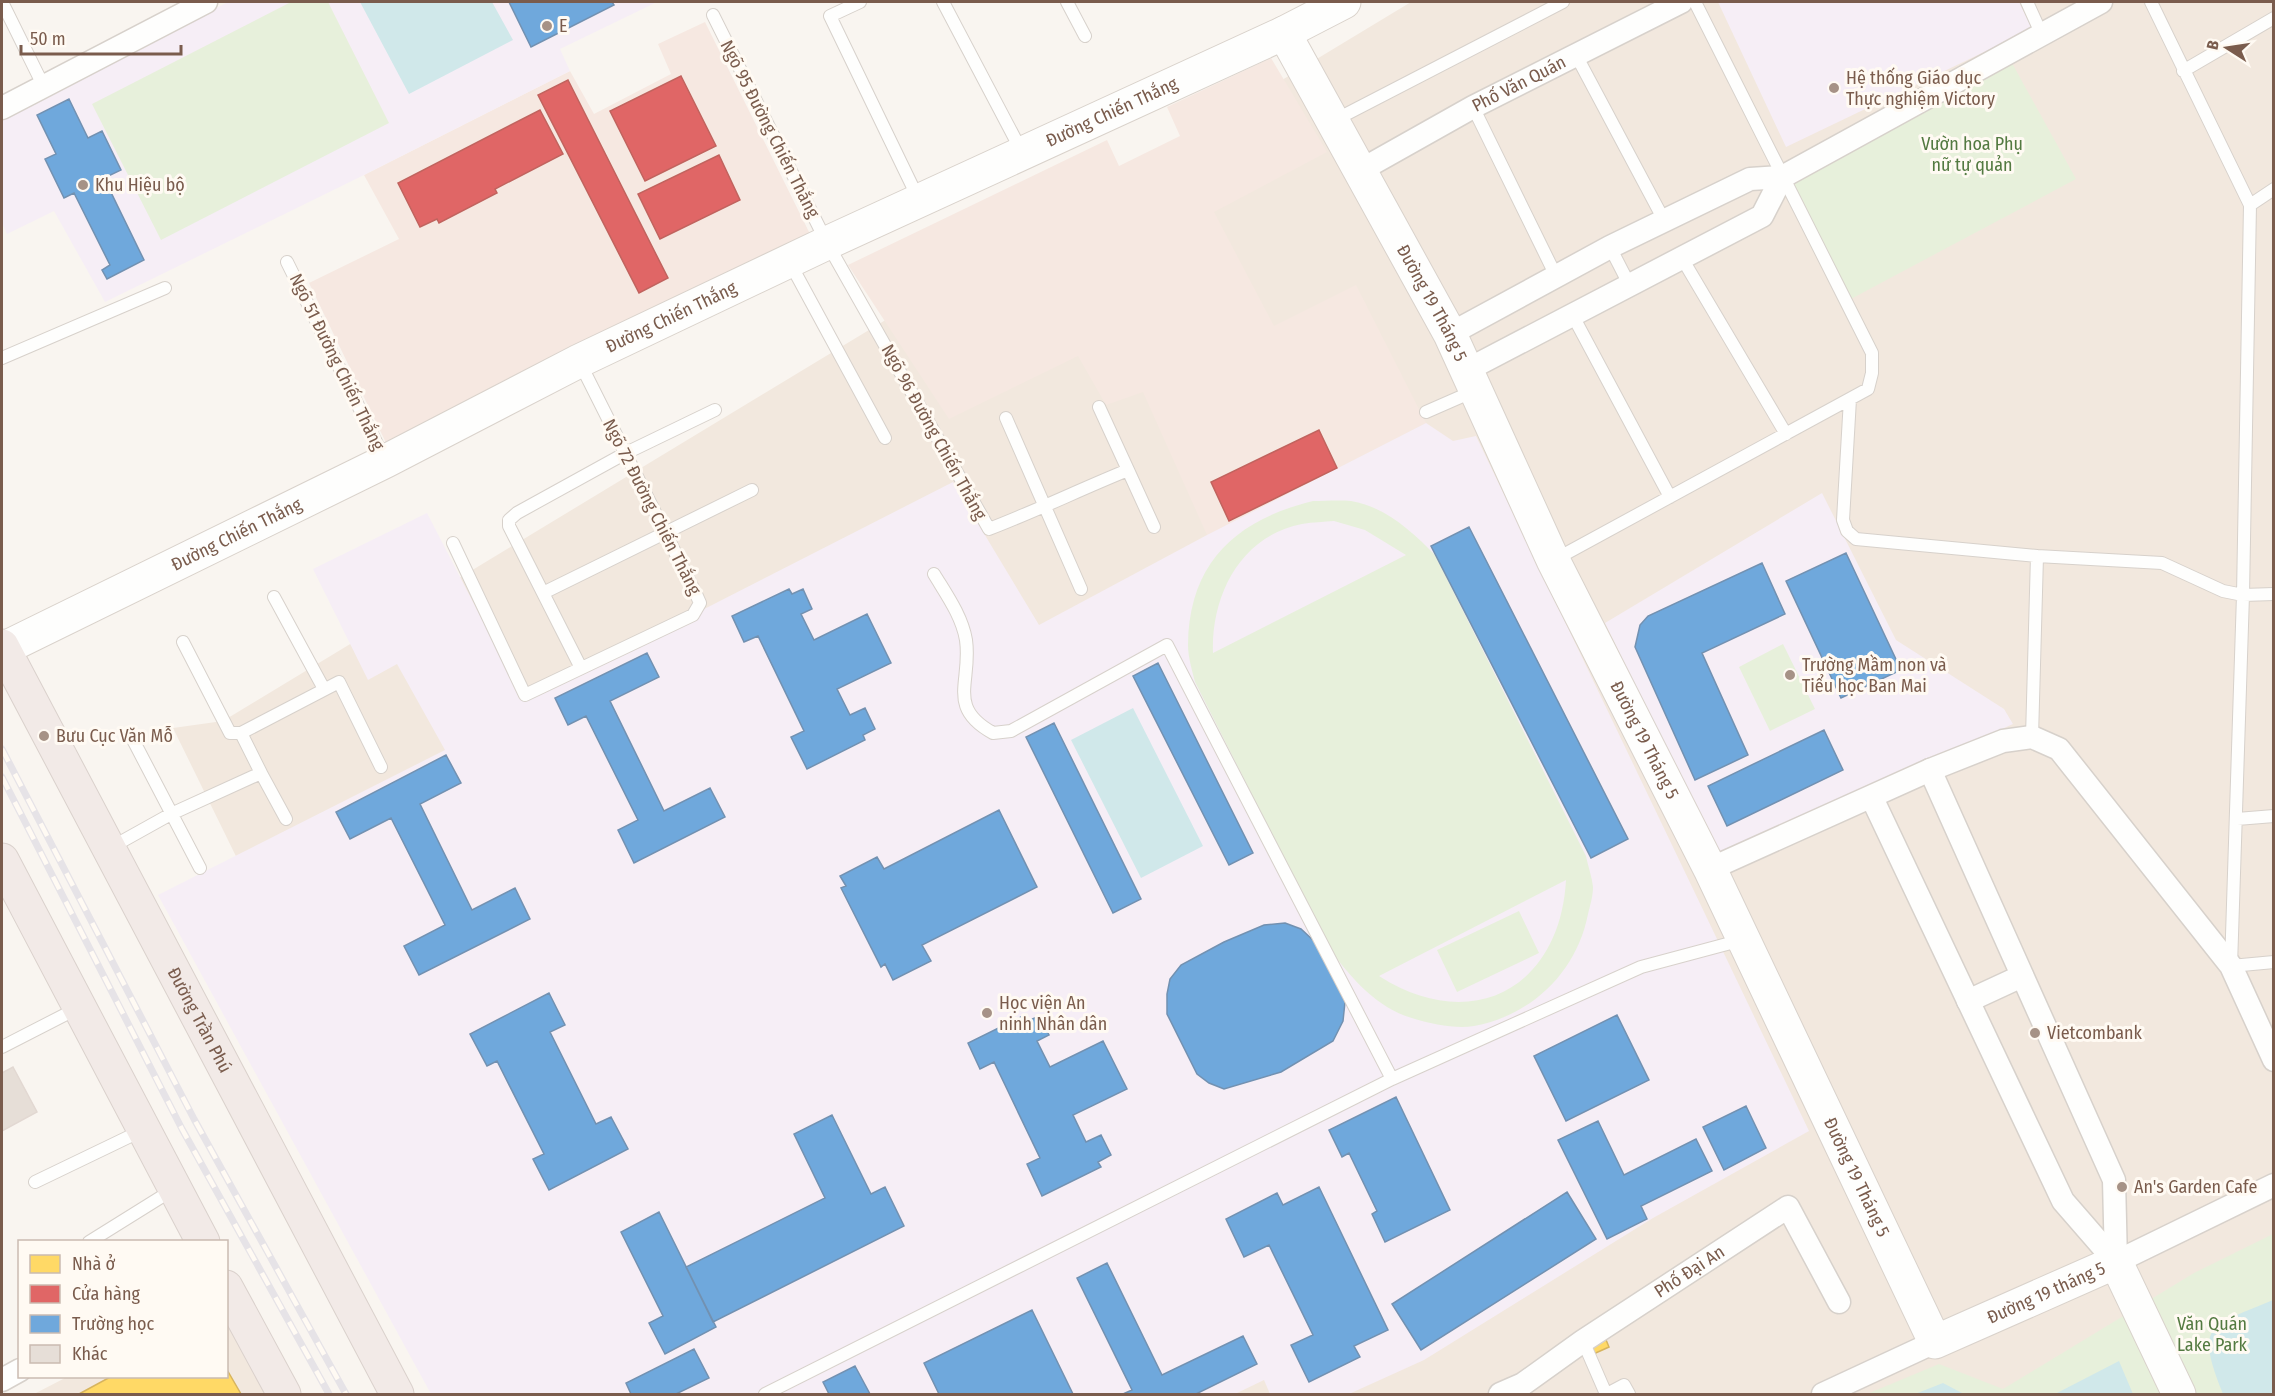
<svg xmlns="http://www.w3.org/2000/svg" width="2275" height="1396" font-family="'Fira Sans Condensed',sans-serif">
<rect width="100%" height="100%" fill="#f9f5f0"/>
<path fill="#f2e8de" d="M1411,2H2273V1394H500L173,728L223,721Z
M227,1299L280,1394H34L67,1377L226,1376Z"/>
<path fill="#f6e8e1" d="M705,22L810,234L387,445L309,283L399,239L364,175L570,71L594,114L671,74L658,44Z
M1271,58L1327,152L1214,212L1274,326L1356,285L1426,423L1207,535L1143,392L1106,405L1078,356L949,419L848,265L1107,140L1119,166L1180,136L1167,107Z"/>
<path fill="#f6eef6" d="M228,2H657L560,49L570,71L364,175L105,302L54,211L7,234L2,223V121Z
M1718,2H2019L2032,29L1786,147Z
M1426,423L1453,441L1476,436L1809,1131L1653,1218L1424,1360L1349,1394H1270L1264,1380L1235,1394H431L158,895L445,750L397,664L368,680L313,569L427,513L524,701L953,482L1039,625L1207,535Z
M1822,493L1896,640L2004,709L2013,724L1719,856L1605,623Z"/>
<path fill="#e7f0db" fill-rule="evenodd" d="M291,2H328L389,123L161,240L92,104Z
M2007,54L2076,179L1849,300L1786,179Z
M1313,501C1325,501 1339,500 1351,501C1384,506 1413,532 1435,555L1586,856C1588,866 1592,877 1593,887C1593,896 1590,906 1588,914C1577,971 1533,1015 1474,1026C1456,1029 1432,1024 1415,1019C1378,1009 1353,980 1331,951L1195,682C1192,670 1188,657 1188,645C1189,562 1236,520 1313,501ZM1334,521L1365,530L1406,555L1213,653C1211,596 1240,536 1302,524C1313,522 1324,522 1334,521ZM1566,880C1560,989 1471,1035 1379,976Z
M1783,644L1815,709L1770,731L1739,667Z
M1519,911L1539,953L1457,992L1437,950Z
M2273,1234V1394H1867L1939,1364L2003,1389L2194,1273Z"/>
<path fill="#d0e8ea" d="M360,2H492L513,40L409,94Z
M1133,708L1203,846L1141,878L1071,740Z
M2273,1300V1394H2223C2194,1322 2210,1327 2273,1300Z
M2119,1361L2133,1394H2055Z
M1943,1383L1964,1394H1915Z"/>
<path fill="#ffd966" stroke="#d7b45e" stroke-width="1.5" d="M1602,1330L1609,1347L1589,1356L1583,1341Z
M226,1368L241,1394H79L112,1376H226Z"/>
<path fill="#e06666" stroke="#c1635e" stroke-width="1.5" d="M681,76L716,146L645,181L610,111Z
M568,80L668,278L639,293L538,95Z
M540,110L563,154L495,189L497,193L439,223L437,219L420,227L398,183Z
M719,155L740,200L660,239L638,194Z
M1319,430L1337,468L1229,521L1211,482Z"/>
<path fill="#6fa8dc" stroke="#7291b1" stroke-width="1.5" d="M509,2H612L614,5L531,47Z
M69,99L88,138L102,131L121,170L104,178L144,260L107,279L102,270L110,265L74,193L64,198L45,159L56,154L37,115Z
M1469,527L1628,839L1591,858L1431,546Z
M1846,553L1901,670L1841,698L1786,581Z
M1762,563L1785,614L1702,653L1748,755L1695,780L1635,647L1640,625L1648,616Z
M789,589L792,594L803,589L812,609L801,614L814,640L867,614L891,663L837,689L850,715L865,708L875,729L863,735L865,740L807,769L791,737L804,731L758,636L744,642L732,616Z
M647,653L659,677L610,701L664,811L710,788L725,817L634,863L618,830L638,820L586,716L568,725L555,698Z
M1158,663L1253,853L1229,865L1133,676Z
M1054,723L1141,899L1113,913L1026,737Z
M1824,730L1843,770L1727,826L1708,786Z
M446,755L461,783L420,804L472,910L515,888L530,919L419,975L404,946L445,925L391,818L350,839L336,812Z
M999,810L1037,887L922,945L931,961L893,980L885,964L881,967L841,888L846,886L840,876L877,857L884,869Z
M1285,923L1301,929L1315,942L1345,1002L1343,1021L1333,1041L1281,1072L1224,1089L1209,1083L1197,1074L1167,1014V994L1170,979L1181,965L1224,942L1264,925Z
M549,993L565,1025L550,1032L596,1124L611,1117L628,1149L549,1190L533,1159L544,1154L497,1061L487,1066L470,1034Z
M1025,1015L1028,1021L1039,1016L1049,1035L1037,1041L1050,1067L1103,1041L1127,1089L1073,1115L1086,1142L1101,1135L1111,1155L1098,1162L1101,1167L1042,1196L1027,1164L1040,1158L994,1062L980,1069L968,1043Z
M1617,1015L1649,1080L1566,1121L1534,1056Z
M1396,1097L1450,1210L1385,1242L1372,1214L1377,1211L1349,1153L1342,1157L1329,1130Z
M1746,1106L1766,1148L1724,1170L1703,1127Z
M832,1115L871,1194L885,1187L904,1226L713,1322L686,1267L825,1198L794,1134Z
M1598,1121L1624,1175L1696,1139L1712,1171L1641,1206L1647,1219L1607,1239L1558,1140Z
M1319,1187L1388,1330L1354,1346L1360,1357L1309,1382L1291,1345L1313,1335L1269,1245L1244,1257L1226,1219L1277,1193L1283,1205Z
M1567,1192L1596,1239L1421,1350L1392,1304Z
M659,1212L716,1327L665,1354L649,1323L663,1316L621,1232Z
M1107,1263L1162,1375L1243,1336L1257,1364L1196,1394H1123L1132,1390L1077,1278Z
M1032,1310L1073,1394H939L924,1363Z
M694,1349L709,1378L676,1394H631L626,1383Z
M855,1366L870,1394H829L823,1382Z"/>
<path fill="#e6ded7" stroke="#e2d8d2" stroke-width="1.5" d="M13,1067L37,1112L2,1131V1073Z"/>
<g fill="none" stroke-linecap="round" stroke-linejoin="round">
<g stroke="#d7d1cb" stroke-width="14">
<path id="lane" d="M2,2L44,87
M860,2L830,16L919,200
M943,2L1022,152
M1067,2L1085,36
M2027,2L2041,33
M2151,2L2250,205L2243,595L2231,966L2274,962
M713,15L827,243L989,529C1036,511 1081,489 1128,470L1154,527
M1576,55L1665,222
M2183,71L2274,18
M1473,107L1556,276
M1333,121L1563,2
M2250,205L2274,189
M1610,247L1630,286
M1683,260L1786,434
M287,262L385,460
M790,263L885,438
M1573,316L1670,497
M2,358L165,288
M1850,399L1843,520L1847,531L1856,539L2037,556L2032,737
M1099,407L1128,470
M1426,412L1474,391
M1006,418L1081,589
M453,543L525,695L693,615L700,603L696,594L579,361
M2037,556L2162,563L2223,591L2243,595L2274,594
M1554,560L1868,389L1872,373V353L1695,2
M934,574C946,594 962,616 966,640C972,682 946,707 993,733L1011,731L1167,645L1392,1079
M543,593L752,490
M274,597L324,689
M183,642L230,733H241
M581,668L509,526V520L517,513L624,454L715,410
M130,734L200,868
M261,773L286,819
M2237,819L2274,816
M110,848L171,814L261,773L241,733L339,682L381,767
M2,1047L78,1008
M35,1182L143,1130
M89,1242L174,1189
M1583,1341L1606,1394
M765,1394L1392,1079L1641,967L1742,940
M1607,1394L1624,1385L1629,1394"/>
</g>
<g stroke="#d7d1cb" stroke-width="25">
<g id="street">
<path d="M2,108L206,2"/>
<path id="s1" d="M1361,170L1473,107L1681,2"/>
<path d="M1450,334L1610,247L1750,179L1782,177L2101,2"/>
<path d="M1467,370L1762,216L1782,177"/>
<path d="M1930,770L2114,1180L2116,1262"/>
<path d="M1872,798L2063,1201L2116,1262"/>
<path d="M1710,869L1930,770L2003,741L2032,737L2059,749L2231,966L2274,1060"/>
<path d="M1968,1001L2022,976"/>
<path d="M2116,1262L2274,1185"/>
<path d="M2,1380L20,1370"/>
<path id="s2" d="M1500,1394L1523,1384L1583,1341L1788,1207L1839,1302"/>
<path d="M1823,1394L1935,1342"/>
</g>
</g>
<g stroke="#d9d2cb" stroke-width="35">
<g id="secondary">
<path id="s3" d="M1284,33L1450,334L1553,560L1710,869L1935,1342L2116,1262L2179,1394"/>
<path id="s4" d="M3,649L386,461L579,361L827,243L1284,33L1344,2"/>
</g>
</g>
<g stroke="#dad1cc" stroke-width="35">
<g id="highway">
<path id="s5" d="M2,646L397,1394"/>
<path d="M2,860L203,1242"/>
<path d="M226,1287L284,1394"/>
</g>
</g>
<use href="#lane" stroke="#fefefd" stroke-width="12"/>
<use href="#street" stroke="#fefefd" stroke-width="22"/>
<use href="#secondary" stroke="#fefefd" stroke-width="33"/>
<use href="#highway" stroke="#f2eae7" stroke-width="33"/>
<g stroke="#e6e3e7" stroke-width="7">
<path id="rail" d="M2,749L194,1119L346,1394
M2,777L182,1129L329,1394"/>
</g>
<use href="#rail" stroke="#fffaf3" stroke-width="4.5" stroke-dasharray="14" stroke-linecap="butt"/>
</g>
<g fill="#a69286" stroke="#fffaf3" stroke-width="2">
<circle cx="547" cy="26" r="6"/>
<circle cx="1834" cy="88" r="6"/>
<circle cx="83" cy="185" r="6"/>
<circle cx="1790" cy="675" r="6"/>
<circle cx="44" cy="736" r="6"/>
<circle cx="987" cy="1013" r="6"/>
<circle cx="2035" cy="1033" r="6"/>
<circle cx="2122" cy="1187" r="6"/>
</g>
<g text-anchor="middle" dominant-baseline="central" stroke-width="6" stroke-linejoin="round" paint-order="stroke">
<g font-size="18" fill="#7a5c4d" stroke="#fffaf3" text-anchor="start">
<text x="559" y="26">E</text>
<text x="1846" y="78">Hệ thống Giáo dục<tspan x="1846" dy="21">Thực nghiệm Victory</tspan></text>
<text x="95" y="185">Khu Hiệu bộ</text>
<text x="1802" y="665">Trường Mầm non và<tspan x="1802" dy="21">Tiểu học Ban Mai</tspan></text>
<text x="56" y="736">Bưu Cục Văn Mỗ</text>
<text x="999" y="1003">Học viện An<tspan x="999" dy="21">ninh Nhân dân</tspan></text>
<text x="2047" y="1033">Vietcombank</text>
<text x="2134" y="1187">An's Garden Cafe</text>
</g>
<g font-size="18" fill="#7a5c4d" stroke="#fffaf3">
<text stroke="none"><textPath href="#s1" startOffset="180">Phố Văn Quán</textPath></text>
<text stroke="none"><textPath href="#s4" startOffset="1232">Đường Chiến Thắng</textPath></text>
<text transform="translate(770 129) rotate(63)">Ngõ 95 Đường Chiến Thắng</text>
<text stroke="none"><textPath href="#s3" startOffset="308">Đường 19 Tháng 5</textPath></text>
<text stroke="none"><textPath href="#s4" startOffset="746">Đường Chiến Thắng</textPath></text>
<text transform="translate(337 362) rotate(64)">Ngõ 51 Đường Chiến Thắng</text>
<text transform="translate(934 432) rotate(61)">Ngõ 96 Đường Chiến Thắng</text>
<text transform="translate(652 507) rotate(63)">Ngõ 72 Đường Chiến Thắng</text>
<text stroke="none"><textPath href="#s4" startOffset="260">Đường Chiến Thắng</textPath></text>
<text stroke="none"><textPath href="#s3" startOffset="794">Đường 19 Tháng 5</textPath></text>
<text stroke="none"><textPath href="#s5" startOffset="423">Đường Trần Phú</textPath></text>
<text stroke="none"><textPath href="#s3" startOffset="1280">Đường 19 Tháng 5</textPath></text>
<text stroke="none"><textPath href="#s2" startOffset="226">Phố Đại An</textPath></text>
<text stroke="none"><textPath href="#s3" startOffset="1584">Đường 19 tháng 5</textPath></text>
</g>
<g font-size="18" fill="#537a41" stroke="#fffaf3">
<text x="1972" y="144">Vườn hoa Phụ<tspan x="1972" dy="21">nữ tự quản</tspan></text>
<text x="2212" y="1324">Văn Quán<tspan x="2212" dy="21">Lake Park</tspan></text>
</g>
</g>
<rect width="2275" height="1396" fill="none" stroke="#7a5c4d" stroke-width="6"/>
<rect x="18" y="1240" width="210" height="138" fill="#fffaf3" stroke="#cabbb1" stroke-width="1.5"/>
<rect x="30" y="1255" width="30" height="18" fill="#ffd966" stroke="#cabbb1" stroke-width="1.5"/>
<text x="72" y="1270" font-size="18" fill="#7a5c4d">Nhà ở</text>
<rect x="30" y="1285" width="30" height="18" fill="#e06666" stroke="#cabbb1" stroke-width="1.5"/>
<text x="72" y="1300" font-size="18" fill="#7a5c4d">Cửa hàng</text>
<rect x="30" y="1315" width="30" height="18" fill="#6fa8dc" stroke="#cabbb1" stroke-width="1.5"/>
<text x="72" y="1330" font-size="18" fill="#7a5c4d">Trường học</text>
<rect x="30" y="1345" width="30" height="18" fill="#e6ded7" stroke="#cabbb1" stroke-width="1.5"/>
<text x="72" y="1360" font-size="18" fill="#7a5c4d">Khác</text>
<g transform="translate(2227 48) rotate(282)" stroke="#fffaf3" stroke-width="4.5" paint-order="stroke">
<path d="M0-4.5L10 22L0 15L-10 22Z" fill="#7a5c4d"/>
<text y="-9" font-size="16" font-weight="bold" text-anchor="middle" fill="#7a5c4d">B</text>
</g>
<path d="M21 45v9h160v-9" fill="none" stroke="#7a5c4d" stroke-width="3"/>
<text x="30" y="45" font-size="18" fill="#7a5c4d" stroke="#fffaf3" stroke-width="4.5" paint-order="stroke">50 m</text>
</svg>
